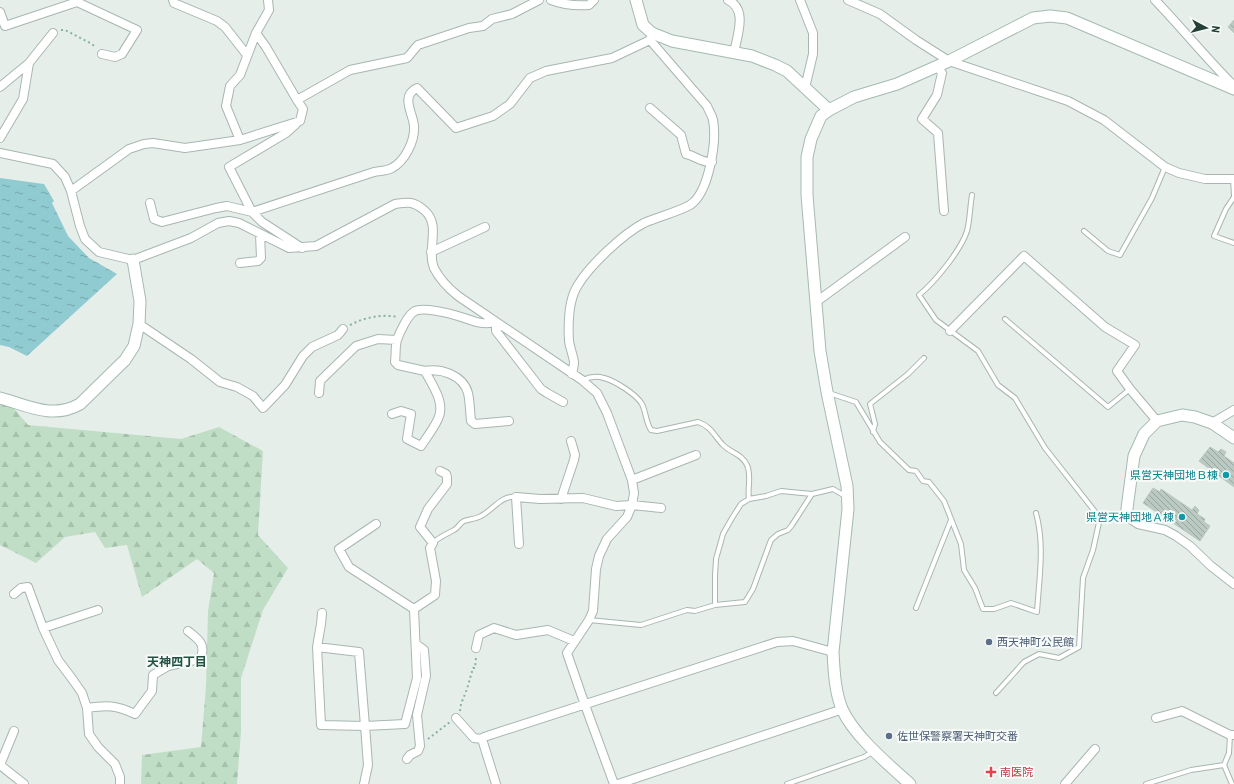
<svg xmlns="http://www.w3.org/2000/svg" width="1234" height="784" font-family="'Roboto Condensed','Noto Sans JP',sans-serif">
<defs>
<pattern id="forest-firs" width="22" height="20" patternUnits="userSpaceOnUse"><rect width="22" height="20" fill="#c0dec6"/><path d="M5 1l3.5 6h-7zM16 11l3.5 6h-7z" fill="#a5c0ab"/></pattern>
<pattern id="water-ripples" width="26" height="14" patternUnits="userSpaceOnUse"><rect width="26" height="14" fill="#90cbd1"/><path d="M2 4q2-2 4 0t4 0M15 11q2-2 4 0t4 0" fill="none" stroke="#75a6aa"/></pattern>
<pattern id="building-back-hatch" width="6" height="6" patternUnits="userSpaceOnUse"><rect width="6" height="6" fill="#bbc9c3"/><path d="M-1 5l2 2M0 0l6 6M5-1l2 2" fill="none" stroke="#98a59f"/></pattern>
</defs>
<rect width="100%" height="100%" fill="#e6eeea"/>
<path fill="url(#forest-firs)" d="M0,392L28,425L181,439L219,427L263,451L258,535L288,568L263,610L241,678V732L237,784H141L142,755L201,747L206,686L208,611L214,573L197,559L142,597L127,545L105,548L95,532L65,537L36,563L0,545Z"/>
<path fill="url(#water-ripples)" d="M0,178L44,184L54,201L52,203L68,236L89,258L117,274L27,356L9,347L0,345Z"/>
<path fill="url(#building-back-hatch)" stroke="#b8c8c0" d="M1234,20V33L1228,27Z
M1210,447L1218,452L1221,449L1226,452L1224,456L1234,463V487L1199,461Z
M1153,488L1160,492L1161,489L1192,510L1195,506L1199,510L1197,514L1205,519L1204,522L1210,526L1200,541L1143,503Z"/>
<g fill="none" stroke-linecap="round" stroke-linejoin="round">
<g stroke="#a8b6b1" stroke-width="6">
<path id="lane" d="M1233,179L1234,196
M972,195C970,206 970,220 967,231C961,250 935,282 919,295L936,320L978,351L998,385L1015,398L1045,448L1100,518
M1234,197L1226,209L1214,236L1234,243
M1084,231L1108,251L1120,255L1152,198L1165,167
M1005,319L1108,407L1130,389
M583,380C589,377 597,376 604,378C615,381 636,394 642,404C646,412 646,423 651,430L657,431L698,422C711,426 715,437 723,445C731,453 742,454 747,465C752,476 747,488 749,499
M829,393L856,402L880,442L909,470L916,471L923,481L929,482L944,501L961,544L964,570L975,588L983,609H994L1011,603L1037,612C1039,580 1045,545 1036,513
M873,432L875,424L870,404L908,374L924,358
M433,543C439,537 447,534 454,530C458,528 460,523 464,521C469,519 476,519 481,516C493,510 501,495 516,497
M715,605V576L716,559L723,534L732,518L741,504L749,499L766,496L781,491L812,494
M916,608L951,520
M589,620L641,625L687,610L695,611L715,605L745,602L753,589L771,540L778,534L788,530L792,525L812,494L833,489L845,496
M996,693L1024,662L1039,654L1059,658L1079,647L1083,578L1093,550L1100,518L1126,516
M1224,765L1232,784
M787,784L864,757L874,751
M1146,784L1191,770L1224,765L1229,753L1230,735"/>
</g>
<g stroke="#a8b6b1" stroke-width="10">
<path id="street" d="M173,0L174,3L217,21L225,27L247,55
M551,0C564,5 575,6 589,5L594,0
M728,0C748,9 737,36 734,53
M800,0L813,33V54L805,88
M848,0L880,14L916,40L949,61L1068,101L1104,120L1165,167L1179,173L1205,179H1234
M1155,0C1182,28 1206,58 1234,86
M0,12L5,26L77,2L137,30L122,54L115,57L102,54
M256,33L266,47L297,100
M937,66L942,73L937,95L922,119L938,133L944,211
M0,87L29,63
M650,108L681,135L686,154C696,156 701,163 712,162
M296,124L286,133L229,167L252,212L262,222L302,248
M0,138L23,99L29,63L53,33
M240,140L300,121L303,109L297,100L350,70L407,58L418,45L469,28L483,26L492,19L512,14L539,0
M0,153L53,164L65,177L71,191L80,226L85,239L99,252L133,260L191,238L218,223L229,221L239,223L289,248L316,246L395,204C409,202 413,201 424,210C442,225 426,249 434,268C440,280 448,288 458,296L582,380L597,393L607,413L632,480L634,493L632,505L627,517L607,539L599,556L596,569L593,611L589,620L567,653L585,705L614,784
M71,191L129,149L144,144L153,143L185,148L240,140L226,106L230,86L240,75L256,33L269,10L268,0
M150,203L154,219L162,222L216,208L227,206L252,212L374,172C379,171 387,171 392,168C405,161 415,141 414,126C413,113 400,96 417,88L456,128L493,116L510,104L530,78L546,71L612,58L650,40
M431,252L485,227
M240,263L258,261L261,258L260,234
M816,302L905,237
M139,324L191,359L220,382L237,387L253,396L263,408L285,385L303,356L312,347L338,335L343,329
M950,331L1024,256L1105,327L1135,345L1117,371L1130,389L1157,421
M425,371C441,368 463,375 468,393C470,402 470,412 471,421L475,424L509,421
M572,374C573,370 574,366 574,362C573,355 570,348 569,341C568,323 568,300 578,285C590,265 623,234 644,223C657,217 678,212 690,205C709,193 717,141 713,120C712,115 709,111 707,106L650,40L651,37
M319,393L320,381L356,346L378,339L397,340
M392,414L401,411L411,414L407,439L421,446C427,437 434,428 438,419C446,403 432,385 425,371L398,365L395,362C396,355 395,347 397,340C399,334 408,314 415,311C423,307 449,313 458,316C472,320 481,326 496,322V331L541,389L547,393L563,402
M1212,423L1234,410
M632,480L696,455
M561,499L574,460L575,455L571,441
M1126,516L1138,524L1165,530L1176,536L1190,546L1211,566L1234,584
M519,544L516,497L540,499L583,498L616,506L632,505L661,508
M14,594L21,588L28,587L43,628L58,660L73,680L82,693L87,708L89,734L98,747L115,764L120,777V784
M414,609L435,595L436,581L430,548L433,543L420,527L428,509L447,484V477L446,474L440,471
M43,628L98,610
M317,647L359,652L365,726L321,725L317,647L321,624L322,613
M476,648L479,635L494,628L516,635L548,630L574,641
M87,708C107,705 116,705 135,714L152,691L153,675L168,666L195,660L201,657C206,644 198,639 188,631
M456,718L474,738L482,739
M1156,718L1182,711L1230,735H1234
M14,731L0,765L24,784
M407,759L410,755L418,751L420,746L417,715L426,676L424,650L416,644
M364,784L368,765L365,726L405,724L417,678L414,609L349,567L339,549L376,524
M496,784L482,739L484,737L777,642L793,641L833,652
M618,784L843,709
M1065,784L1095,749"/>
</g>
<g stroke="#a4bab1" stroke-width="13">
<path id="secondary" d="M636,0L643,25L652,33L672,41L752,56L775,65L787,71L829,110
M0,398C27,405 52,420 80,404L125,360L134,346L139,324L140,301L133,260
M1126,516L1134,456L1144,434L1157,421L1182,415L1195,417L1212,423L1234,438
M910,784C889,765 854,736 842,709C835,692 834,671 833,652L848,509L847,486L827,392L820,351L807,195V157L811,139L821,116L829,110L854,97L897,84L949,61L1033,18L1050,16L1067,18L1234,89"/>
</g>
<path stroke="#87b1a1" stroke-width="2" stroke-dasharray="2 3" stroke-linecap="butt" d="M61,30H65L92,44L96,48
M350,325C365,317 382,314 398,317
M460,711L461,704L467,689L473,668H475L476,657
M428,739L450,722"/>
<use href="#lane" stroke="#fff" stroke-width="4"/>
<use href="#street" stroke="#fff" stroke-width="8"/>
<use href="#secondary" stroke="#fff" stroke-width="11"/>
</g>
<g fill="#0f9aa8" stroke="#f6faf8" stroke-width="1.5">
<circle cx="1226" cy="475" r="4"/>
<circle cx="1182" cy="517" r="4"/>
</g>
<g fill="#5c6f8a" stroke="#f6faf8" stroke-width="1.5">
<circle cx="989" cy="642" r="4"/>
<circle cx="889" cy="736" r="4"/>
</g>
<path fill="#e0444e" stroke="#f6faf8" stroke-width="1.5" d="M989 766h4v4h4v4h-4v4h-4v-4h-4v-4h4z"/>
<g text-anchor="middle" dominant-baseline="central" stroke-width="4" stroke-linejoin="round" paint-order="stroke">
<g font-size="11" fill="#0d838f" stroke="#f6faf8" text-anchor="end">
<text x="1218" y="475">県営天神団地Ｂ棟</text>
<text x="1174" y="517">県営天神団地Ａ棟</text>
</g>
<g font-size="11" fill="#4e5e75" stroke="#f6faf8" text-anchor="start">
<text x="997" y="642">西天神町公民館</text>
<text x="897" y="736">佐世保警察署天神町交番</text>
</g>
<g font-size="11" fill="#be3a42" stroke="#f6faf8" text-anchor="start">
<text x="1000" y="772">南医院</text>
</g>
<g font-size="12" font-weight="bold" fill="#215243" stroke="#f6faf8">
<text x="177" y="662">天神四丁目</text>
</g>
</g>
<g transform="translate(1206 28) rotate(97)" stroke="#f6faf8" stroke-width="3" paint-order="stroke">
<path d="M0-3L7 15L0 10L-7 15Z" fill="#254037"/>
<text y="-6" font-size="11" font-weight="bold" text-anchor="middle" fill="#254037">N</text>
</g>
</svg>
